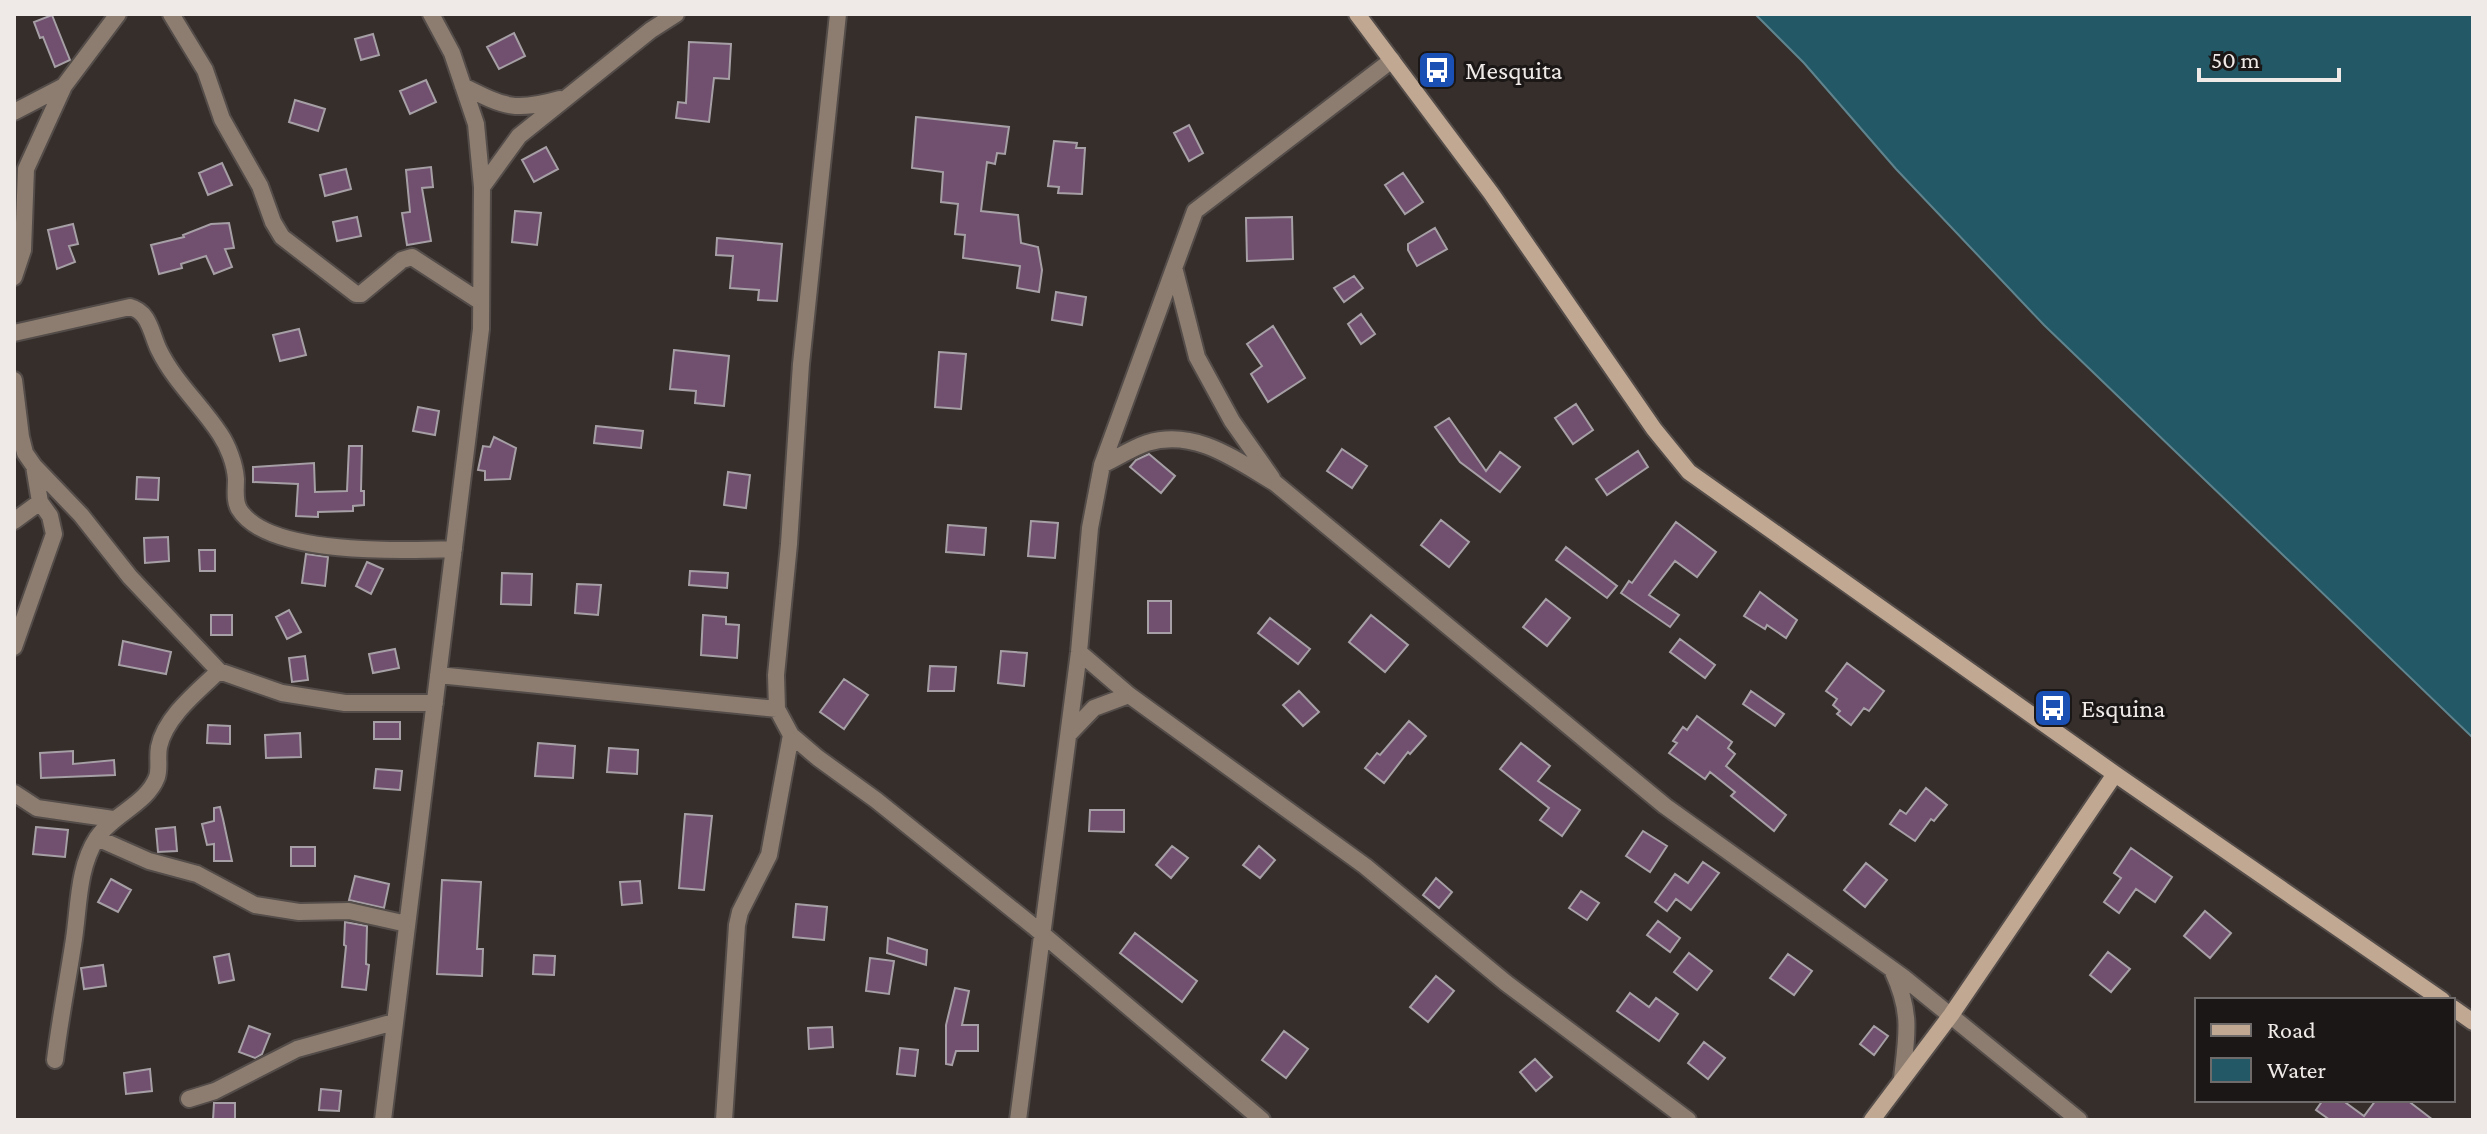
<svg xmlns="http://www.w3.org/2000/svg" width="2487" height="1134" font-family="'Crimson Pro',serif">
<rect width="100%" height="100%" fill="#352e2b"/>
<path fill="#235967" stroke="#60848e" stroke-width="2" d="M1755,14H2473V738L2044,325L1896,169L1804,63Z"/>
<path fill="#70506e" stroke="#a69fa5" stroke-width="2" d="M52,15L70,60L55,67L43,37L40,38L34,22Z
M514,33L525,56L499,69L487,47Z
M373,34L379,55L361,60L355,39Z
M689,42L731,44L729,79L714,78L709,122L676,118L678,102L686,103Z
M426,80L436,102L410,114L400,91Z
M295,100L325,109L318,131L289,122Z
M916,117L1009,127L1005,154L997,153L995,164L987,162L981,211L1018,215L1021,243L1038,247L1042,270L1039,292L1017,288L1020,266L963,258L965,235L955,234L958,204L941,202L943,172L912,168Z
M1189,125L1203,153L1189,161L1174,133Z
M1054,141L1077,143L1076,148H1085L1082,194L1058,193L1059,187L1048,186Z
M546,147L558,169L534,182L522,160Z
M222,163L232,185L208,195L199,173Z
M431,167L433,187L422,188L431,241L407,245L402,213L410,212L406,170Z
M346,169L351,189L325,196L320,175Z
M1403,173L1423,202L1405,214L1385,185Z
M515,211L541,213L537,245L512,242Z
M357,217L361,236L337,241L333,222Z
M1292,217L1293,259L1247,261L1246,218Z
M229,223L234,248L225,249L232,267L214,274L206,256L181,264L182,268L159,274L151,245L184,237L183,235L211,224Z
M73,224L78,244L69,246L75,262L57,269L48,230Z
M1435,228L1447,249L1417,266L1408,250V244Z
M717,238L782,244L777,301L758,300L759,290L730,288L733,256L716,255Z
M1354,276L1363,288L1344,302L1334,288Z
M1056,292L1086,297L1082,325L1052,320Z
M1361,314L1375,334L1361,344L1348,324Z
M1273,326L1305,378L1268,402L1251,374L1262,366L1247,344Z
M299,329L306,355L280,361L273,335Z
M674,350L729,356L724,406L695,403L696,391L670,389Z
M939,352L966,354L961,409L935,407Z
M1576,404L1593,430L1573,444L1555,418Z
M418,407L439,411L435,435L413,431Z
M1449,418L1486,471L1500,452L1520,467L1500,492L1460,462L1435,427Z
M596,426L643,431L641,448L594,443Z
M494,437L516,448L510,479L485,480V471L478,470L483,446L490,447Z
M349,446H362L361,491H364V505L353,506V511L318,512V517L296,516L298,484L253,482V467L314,463L315,492L347,491Z
M1342,449L1367,466L1352,488L1327,471Z
M1638,451L1648,467L1607,495L1596,479Z
M1149,454L1175,476L1161,493L1130,467L1136,460Z
M728,472L750,475L746,508L724,505Z
M137,477L159,478L158,500L136,499Z
M1441,520L1469,542L1449,567L1421,545Z
M1031,521L1058,523L1055,558L1028,556Z
M1676,522L1716,552L1697,577L1675,561L1649,595L1679,615L1670,627L1621,593L1629,581L1632,583Z
M948,525L986,528L984,555L946,552Z
M168,537L169,561L145,563L144,538Z
M1566,547L1617,586L1607,598L1556,560Z
M199,550H215V571H200Z
M306,554L328,557L325,586L302,583Z
M367,562L383,569L371,594L356,586Z
M690,571L728,573L727,588L689,585Z
M502,573L532,574L531,605L501,604Z
M577,584L601,585L598,615L575,613Z
M1760,592L1797,620L1786,638L1767,625L1765,629L1744,616Z
M1546,599L1570,618L1547,646L1523,627Z
M1148,601H1171V633H1148Z
M289,610L301,632L287,639L276,617Z
M211,615H232V635H211Z
M703,615L726,617V624L739,625L737,658L701,655Z
M1371,615L1408,645L1385,672L1349,642Z
M1270,618L1310,649L1298,664L1258,633Z
M1680,639L1715,665L1705,678L1670,652Z
M123,641L171,652L166,674L119,665Z
M395,649L399,668L373,673L369,654Z
M1001,651L1027,653L1024,686L998,683Z
M305,656L308,680L292,682L289,658Z
M1847,663L1884,691L1869,711L1864,708L1851,725L1837,714L1840,711L1833,705L1837,699L1826,691Z
M930,666L956,667L954,691H928Z
M844,679L868,695L844,729L820,712Z
M1299,691L1319,712L1303,726L1283,705Z
M1751,691L1784,714L1775,726L1743,704Z
M1697,716L1732,742L1728,748L1735,754L1726,766L1786,815L1774,831L1731,796L1735,792L1710,772L1705,779L1669,753L1677,743L1673,741L1683,727L1687,730Z
M1409,721L1426,736L1410,754L1408,752L1384,783L1365,768L1377,753L1380,755Z
M374,722H400V739H374Z
M208,725L230,726V744L207,743Z
M300,733L301,757L266,758L265,735Z
M538,743L575,746L573,778L535,776Z
M1521,743L1550,766L1538,781L1580,810L1562,836L1540,820L1549,808L1500,769Z
M609,748L638,750L637,774L607,772Z
M73,751V764L114,760L115,775L41,778L40,753Z
M376,769L402,771L400,790L374,788Z
M1926,788L1947,805L1934,821L1931,819L1915,841L1890,824L1900,810L1906,814Z
M220,807L223,819L232,861H214V844L207,845L202,824L214,821V808Z
M1090,810H1124V832L1089,831Z
M685,814L712,816L704,890L679,888Z
M36,827L68,830L65,857L33,854Z
M175,827L177,851L158,852L156,829Z
M1643,831L1667,846L1650,872L1626,856Z
M1172,846L1188,858L1171,878L1156,865Z
M1259,846L1275,860L1260,878L1243,865Z
M291,847H315V866H291Z
M2131,848L2172,877L2155,902L2136,889L2119,913L2104,902L2121,878L2114,873Z
M1703,862L1719,873L1691,910L1676,899L1667,911L1655,902L1675,874L1688,883Z
M1866,863L1887,880L1865,907L1844,890Z
M355,876L389,884L384,908L349,900Z
M1436,878L1452,892L1439,908L1423,895Z
M111,879L131,890L118,912L98,902Z
M442,880L481,882L477,949H483L482,976L437,974Z
M640,881L642,903L622,905L620,882Z
M1581,891L1599,903L1587,920L1569,908Z
M796,904L827,907L824,940L793,937Z
M2205,911L2231,933L2210,958L2184,936Z
M1658,921L1680,938L1670,952L1647,935Z
M345,922L367,926L366,964L369,965L366,990L342,987L346,946L344,945Z
M1135,933L1197,981L1182,1002L1120,953Z
M888,938L927,950L926,965L887,953Z
M2108,952L2130,969L2111,992L2090,975Z
M1689,953L1712,971L1697,990L1674,972Z
M229,954L234,980L219,983L214,957Z
M1788,954L1812,971L1794,995L1770,978Z
M534,955L555,956L554,975L533,974Z
M870,958L894,961L889,994L866,991Z
M103,965L106,986L84,989L81,968Z
M1436,976L1454,991L1428,1022L1410,1007Z
M955,988L969,991L962,1025H978V1051H956L952,1065L946,1064V1025Z
M1630,993L1649,1007L1656,998L1678,1014L1659,1041L1617,1011Z
M249,1026L270,1034L262,1054L255,1058L239,1052Z
M1874,1026L1888,1036L1874,1055L1860,1044Z
M832,1027L833,1047L809,1049L808,1028Z
M1284,1031L1308,1049L1286,1078L1262,1060Z
M1704,1042L1725,1058L1708,1079L1688,1063Z
M900,1048L918,1050L915,1076L897,1074Z
M1535,1059L1552,1077L1536,1091L1520,1072Z
M150,1069L152,1091L126,1094L124,1073Z
M321,1089L341,1091L339,1111L319,1110Z
M2323,1100H2342L2364,1116L2376,1100H2407L2433,1120H2330L2316,1110Z
M214,1103H235V1120H213Z"/>
<g fill="none" stroke-linecap="round" stroke-linejoin="round">
<g stroke="#534c49" stroke-width="20">
<path id="street" d="M171,14L205,70L222,119L260,186L273,222L282,237L356,294H361L402,260L412,257L481,302
M838,14L801,364L789,544L776,675L777,709L791,735L818,758L876,800L1033,926L1262,1120
M463,86C505,107 514,112 560,99
M14,112L64,86
M482,187L519,136L651,30L676,14
M1175,271L1197,357L1232,421L1272,478
M14,277L23,250L26,169L64,86L118,14
M14,333L130,307C150,312 151,334 159,350C174,381 201,405 220,434C228,446 235,464 236,479C236,490 234,500 239,509C267,556 404,551 454,549
M14,380L21,437L25,453L34,466L81,515L130,577L219,671L282,693L345,703H435
M1102,465C1117,458 1132,448 1147,443C1195,428 1236,460 1275,483L1665,806L1903,977L2079,1120
M14,521L40,502L34,466
M14,647L54,534L50,516L40,502
M1079,652L1129,695L1365,866L1506,983L1688,1120
M438,675L777,709
M1069,734L1094,708L1129,695
M14,793L37,808L113,819
M97,838L149,861L197,874L255,905L299,912L349,911L407,924
M1893,972C1912,1013 1907,1035 1902,1078
M55,1060C60,1019 68,979 74,939C79,905 78,867 97,838C113,814 147,804 157,777C160,768 157,757 159,747C165,717 198,691 219,671
M189,1099L215,1091L297,1049L394,1022
M383,1120L481,329L482,187L476,124L452,53L431,14
M724,1120L737,925L740,912L769,855L791,735
M1018,1120L1079,652L1090,528L1102,465L1195,211L1392,60"/>
</g>
<g stroke="#534c49" stroke-width="20">
<path id="secondary" d="M1357,14L1491,193L1654,429L1689,472L2115,774L2442,1000
M2453,1008L2473,1022
M1872,1120L1951,1015L2115,774"/>
</g>
<use href="#street" stroke="#8c7d70" stroke-width="16"/>
<use href="#secondary" stroke="#c1a893" stroke-width="16"/>
</g>
<defs>
<g id="bus-square" transform="scale(2)"><rect x="-9" y="-9" width="18" height="18" rx="4" fill="#1a4fb4" stroke="#1a1716"/><path d="M-5-6H5V4H4V6H2V4H-2V6H-4V4H-5ZM-3.5-4V0h7V-4ZM-3.5 1.2v1.5H-2V1.2ZM2 1.2v1.5H3.5V1.2Z" fill="#fff"/></g>
</defs>
<g fill-rule="evenodd">
<use href="#bus-square" x="1437" y="70"/>
<use href="#bus-square" x="2053" y="708"/>
</g>
<g text-anchor="middle" dominant-baseline="central" stroke-width="6" stroke-linejoin="round" paint-order="stroke">
<g font-size="26" fill="#efeae8" stroke="#1a1716" text-anchor="start">
<text x="1465" y="70">Mesquita</text>
<text x="2081" y="708">Esquina</text>
</g>
</g>
<rect width="2487" height="1134" fill="none" stroke="#efeae8" stroke-width="32"/>
<rect x="2195" y="998" width="260" height="104" fill="#1a1716" stroke="#6f6b6a" stroke-width="2"/>
<rect x="2211" y="1024" width="40" height="12" fill="#c1a893" stroke="#6f6b6a" stroke-width="2"/>
<text x="2267" y="1038" font-size="24" fill="#efeae8">Road</text>
<rect x="2211" y="1058" width="40" height="24" fill="#235967" stroke="#6f6b6a" stroke-width="2"/>
<text x="2267" y="1078" font-size="24" fill="#efeae8">Water</text>
<path d="M2199 68v12h140v-12" fill="none" stroke="#efeae8" stroke-width="4"/>
<text x="2211" y="68" font-size="24" fill="#efeae8" stroke="#1a1716" stroke-width="6" paint-order="stroke">50 m</text>
</svg>
